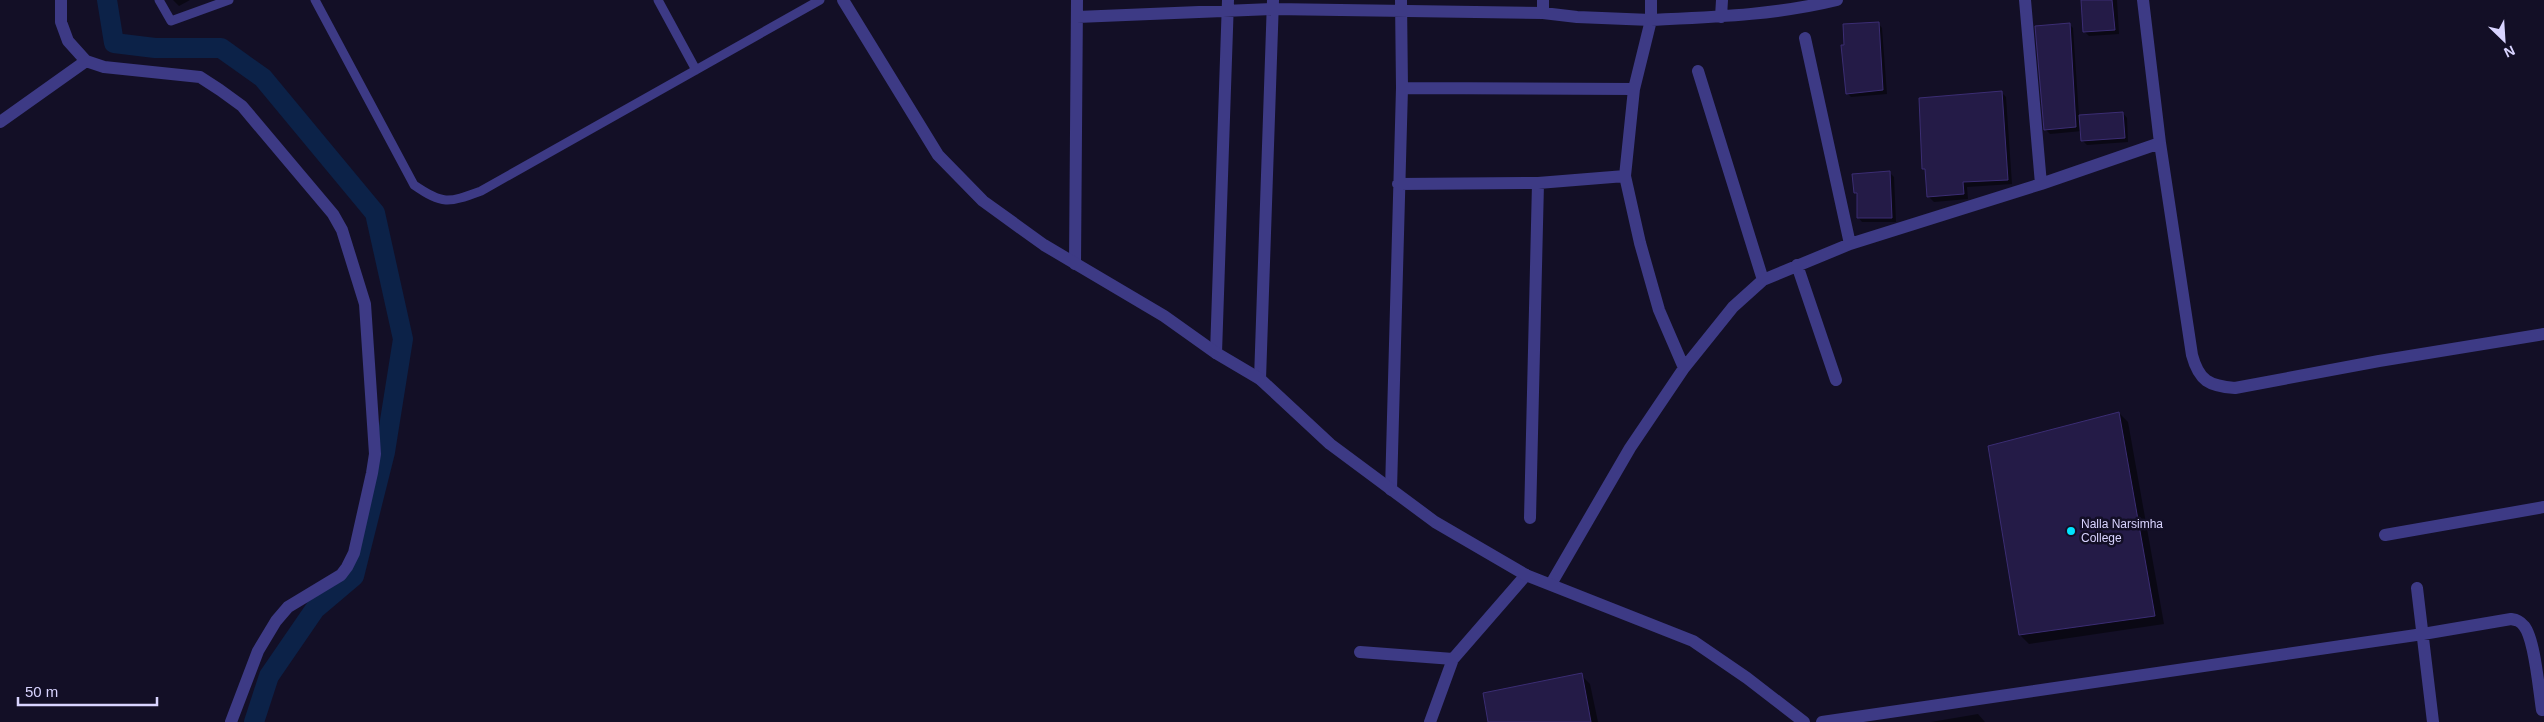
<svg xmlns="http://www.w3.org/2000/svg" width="2544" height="722" font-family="Helvetica,sans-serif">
<rect width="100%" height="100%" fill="#130f26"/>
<path fill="#0007" d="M173,0H190L179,6Z
M2083,0H2117L2119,34L2089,36L2084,31Z
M1878,23L1882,28L1887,94L1851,97L1847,93Z
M2069,24L2073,28L2079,116L2123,113L2127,118L2128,142L2087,145L2082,140V131L2050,134L2046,130Z
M2001,92L2006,97L2012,184L1967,187L1968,199L1934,202L1929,197L1926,171L1924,168Z
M1889,172L1894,177L1896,222H1862L1858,217V196L1855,193Z
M2119,413L2128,422L2164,624L2029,644L2020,635Z
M1581,675L1590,684L1598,722H1490Z
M1978,714L1985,722H1931Z"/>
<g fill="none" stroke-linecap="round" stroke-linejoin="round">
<path stroke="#0c2248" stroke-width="20" d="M107,0L114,43L155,48H221L263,78L375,213L403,339L385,452L354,576L315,609L269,676L254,722"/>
</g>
<path fill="#241b47" stroke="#3b2d73" d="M2081,0H2112L2115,30L2083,32Z
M1879,22L1883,90L1846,94L1841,45H1844L1843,24Z
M2070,23L2076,127L2044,130L2035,26Z
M2002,91L2008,180L1963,182L1964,194L1927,197L1925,169H1922L1919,98Z
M2123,112L2125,138L2081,141L2079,115Z
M1890,171L1892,218H1857V193H1854L1852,174Z
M2119,412L2155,616L2019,635L1988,446Z
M1582,673L1591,722H1488L1483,693Z"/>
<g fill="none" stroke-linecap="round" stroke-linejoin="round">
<path stroke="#3d3a85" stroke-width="9" d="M159,0L171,21L229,0
M315,0L414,185C443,205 448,203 481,191L820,0
M658,0L696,70"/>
<path stroke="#3d3a85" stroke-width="12" d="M61,0V22L68,41L86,61L104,67L200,77L220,90L242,106L333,214L342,230L365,304L375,454L372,473L354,553L347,567L341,575L288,607L276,621L258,651L231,722
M1543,0V13L1577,17L1651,20V0
M2025,0L2041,184
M1077,17L1273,9L1543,13
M1721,17L1722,0
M1805,38L1850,244
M1698,71L1763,280
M1402,88L1634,89
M0,122L86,61
M2160,143L2192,355C2199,381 2209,386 2235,388L2379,361L2544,334
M1398,184L1538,183L1625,176
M1075,264L1077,0
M1797,265L1836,380
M1216,353L1228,0
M1684,368L1659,310L1640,243L1625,176L1634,89L1651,20C1713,17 1776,15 1837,0
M1260,379L1273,0
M1391,490L1402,88L1401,0
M1530,518L1538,183
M2385,535L2544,507
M1551,584L1630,448L1684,368L1733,307L1763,280L1850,244L2041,184L2160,143L2143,0
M2417,588L2433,722
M1360,652L1453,659
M1430,722L1453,659L1526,575
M1822,722L2423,634L2511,619C2517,620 2520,621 2524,626C2535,639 2539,692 2542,710"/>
<path stroke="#3d3a85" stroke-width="12" d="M843,0L938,155L983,201L1044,245L1164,316L1216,353L1260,379L1330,444L1435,522L1526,575L1693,641L1747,678L1804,722"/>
</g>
<circle fill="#00e5ff" stroke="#130f26" stroke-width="2" cx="2071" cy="531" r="5"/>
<g text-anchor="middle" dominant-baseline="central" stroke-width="5" stroke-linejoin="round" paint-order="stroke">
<g font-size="12" fill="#d9d4ff" stroke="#130f26" text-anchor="start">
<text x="2081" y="524">Nalla Narsimha<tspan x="2081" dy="14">College</tspan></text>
</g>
</g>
<g transform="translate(2504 40) rotate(155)" stroke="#130f26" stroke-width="4" paint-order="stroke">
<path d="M0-4L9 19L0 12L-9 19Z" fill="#d9d4ff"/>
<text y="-8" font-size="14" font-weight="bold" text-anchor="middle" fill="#d9d4ff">N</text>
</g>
<path d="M18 697v8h139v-8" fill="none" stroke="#d9d4ff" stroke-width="2.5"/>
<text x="25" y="697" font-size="15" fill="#d9d4ff" stroke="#130f26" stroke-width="4" paint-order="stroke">50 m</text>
</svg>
